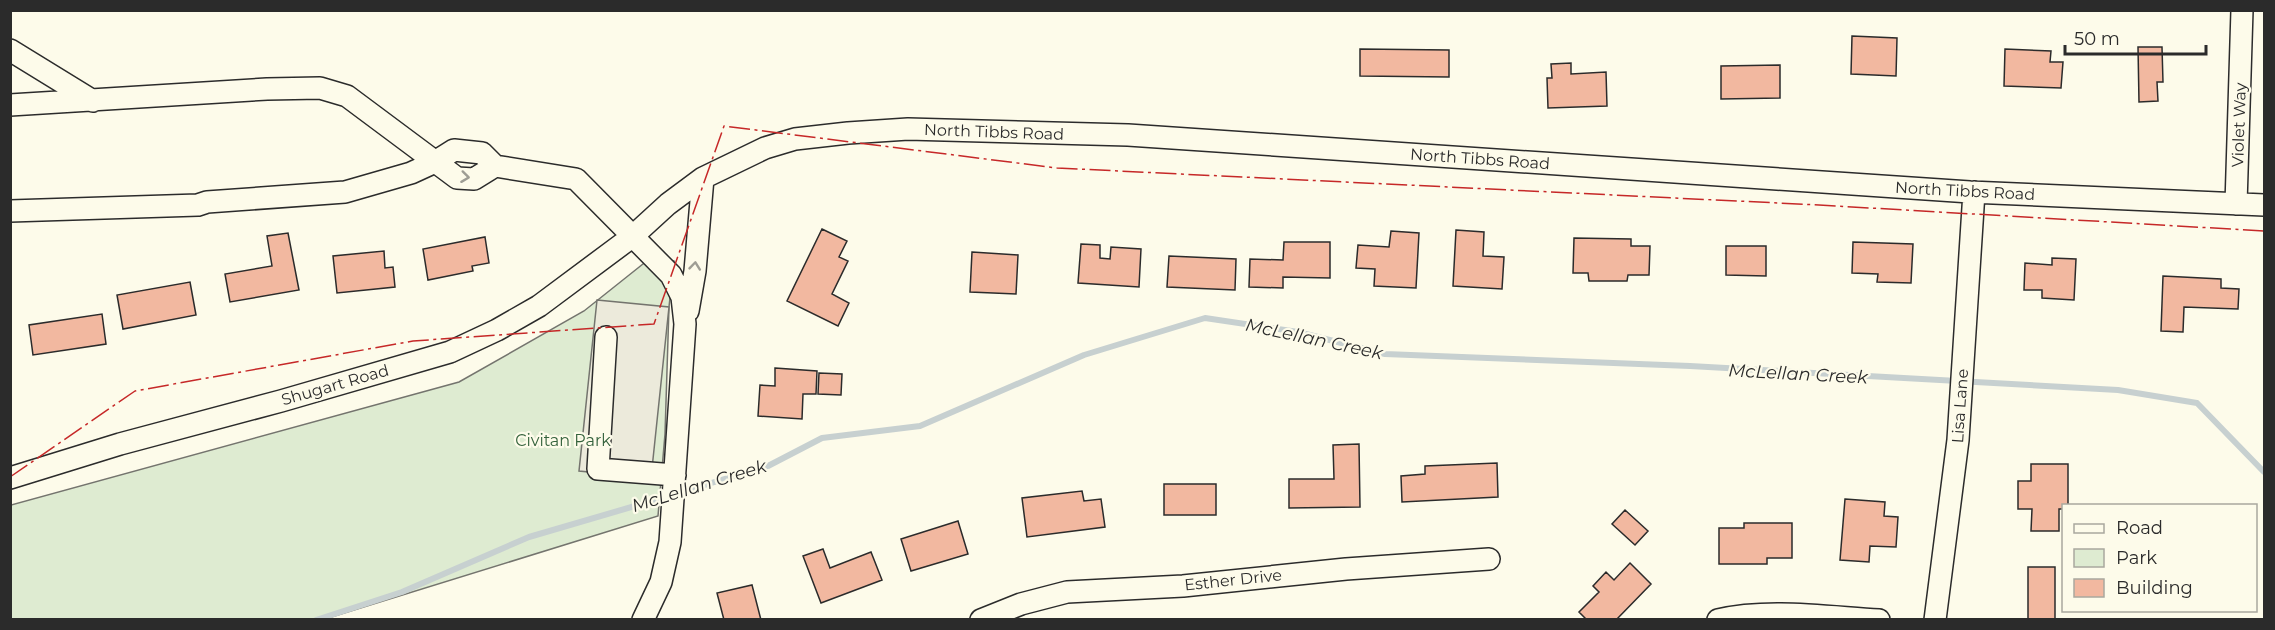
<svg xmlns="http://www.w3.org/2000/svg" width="2275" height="630" font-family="Montserrat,sans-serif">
<rect width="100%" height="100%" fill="#fdfbea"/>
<path fill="#deebd1" stroke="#74746e" stroke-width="1.5" d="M653,256L674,261L669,307L665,434L658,516L325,619L11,620V505L459,382L584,311Z"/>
<path fill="#eceadb" stroke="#74746e" stroke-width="1.5" d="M597,300L669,307L651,478L579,471Z"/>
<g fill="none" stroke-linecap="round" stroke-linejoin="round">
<path stroke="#c7d0d0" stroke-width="6" d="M678,493L768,466L822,438L920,426L1084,355L1205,318L1298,332L1385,354L1690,366L2118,390L2197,403L2264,472
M316,620L402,592L529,537L669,496"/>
</g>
<path fill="#f2b8a0" stroke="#2b2b2b" stroke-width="1.5" d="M1852,36L1897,38L1896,76L1851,74Z
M2138,47H2162L2163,82H2157L2158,101L2139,102Z
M1360,49L1449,50V77L1360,76Z
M2005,49L2051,51L2050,62H2063L2061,88L2004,86Z
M1571,63V74L1606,72L1607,106L1548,108L1547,78H1552L1551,64Z
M1780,65V98L1721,99V66Z
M822,229L847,241L839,257L848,261L832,294L849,303L838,326L787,301Z
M1456,230L1484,232L1483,256L1504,257L1502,289L1453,286Z
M1391,231L1419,233L1416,288L1374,286L1375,269L1356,268L1358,245L1389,247Z
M288,233L299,290L230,302L225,274L272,266L267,236Z
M485,237L489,263L472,266L473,271L428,280L423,249Z
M1574,238L1631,239V246H1650L1649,275H1628L1627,281H1589L1588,273H1573Z
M1284,242H1330V278L1283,277V288L1249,287L1250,259L1283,260Z
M1853,242L1913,244L1911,283L1877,282L1878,274L1852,273Z
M1081,244L1100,245V258L1110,259L1111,247L1141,249L1139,287L1078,283Z
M1726,246H1766V276L1726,275Z
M384,251L385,268L393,267L395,287L337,293L333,256Z
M972,252L1018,255L1016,294L970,292Z
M1169,256L1236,259L1235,290L1167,287Z
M2052,258L2076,259L2074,300L2042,298V290H2024L2025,263L2052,265Z
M2163,276L2221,279V288L2239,289L2238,309L2184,307L2183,332L2161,331Z
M190,282L196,315L123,329L117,295Z
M102,314L106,344L33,355L29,325Z
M775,368L817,371L816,394H803L802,419L758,416L760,385L775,386Z
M819,373L842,374L841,395L818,394Z
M1359,444L1360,507L1289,508V479H1334L1333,445Z
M1497,463L1498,497L1402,502L1401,476L1425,474V466Z
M2031,464H2068V506H2064V509H2059V531H2031L2032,509H2018V481H2031Z
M1164,484H1216V515H1164Z
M1082,491L1084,501L1101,499L1105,527L1027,537L1022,498Z
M1845,499L1885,502L1884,516L1898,517L1896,547L1870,546L1869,562L1840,560Z
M1625,510L1648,531L1635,545L1612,524Z
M958,521L968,554L911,571L901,539Z
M1744,523H1792V558H1767V564H1719V528H1744Z
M823,549L830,568L871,552L882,580L821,603L803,556Z
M1630,563L1651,584L1616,620H1587L1579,612L1599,592L1593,586L1606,572L1614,580Z
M2028,567H2055V620H2028Z
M752,585L761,620H724L717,593Z"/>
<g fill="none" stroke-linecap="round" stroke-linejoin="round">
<g stroke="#2b2b2b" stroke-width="24">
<path id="minor" d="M10,50L93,101
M10,105L267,89L320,88L347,96L457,178L474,179L495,166
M2236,204L2242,10
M10,211L198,205L207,202L345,192L411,173L435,162L454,150L482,153L495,166L576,179L671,275L682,297L685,324L670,542L661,582L643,620
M688,311L695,271L703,178
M606,337L598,469L675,475
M10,478L120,444L281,401L450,352L497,330L539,306L633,236L668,204L703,178L765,148L795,139L848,133L908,129L1128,135L1970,192L2264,205
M981,620L1021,604L1067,592L1183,586L1346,569L1489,559
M1718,620C1767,608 1828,617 1879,620
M1935,620L1958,440L1974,192"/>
</g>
<use href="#minor" stroke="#fdfbea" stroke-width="21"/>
<path stroke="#c62828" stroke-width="1.5" stroke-dasharray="21 4.5 3 4.5" stroke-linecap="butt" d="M10,477L135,391L413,341L654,324L724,126L1057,168L1819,205L2264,231"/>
</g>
<defs><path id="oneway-chevron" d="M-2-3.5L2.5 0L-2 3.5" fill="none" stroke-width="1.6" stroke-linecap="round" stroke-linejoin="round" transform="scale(1.5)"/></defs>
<g stroke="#9e9d94">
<use href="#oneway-chevron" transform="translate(465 177) rotate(7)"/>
<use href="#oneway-chevron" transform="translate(695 266) rotate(-84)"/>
</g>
<g text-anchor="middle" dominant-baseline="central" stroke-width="4.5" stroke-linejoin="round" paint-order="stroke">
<g font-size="16" fill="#2b2b2b" stroke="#fdfbea">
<text transform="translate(2239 125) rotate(-88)">Violet Way</text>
<text transform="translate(994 132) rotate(2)">North Tibbs Road</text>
<text transform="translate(1480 159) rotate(4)">North Tibbs Road</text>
<text transform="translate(1965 191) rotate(3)">North Tibbs Road</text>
<text transform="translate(335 385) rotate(-16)">Shugart Road</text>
<text transform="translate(1960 406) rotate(-86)">Lisa Lane</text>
<text transform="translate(1233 580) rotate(-6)">Esther Drive</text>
</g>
<g font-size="16" fill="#34623c" stroke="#fdfbea">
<text x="563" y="440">Civitan Park</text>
</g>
<g font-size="18" font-style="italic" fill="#2b2b2b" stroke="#fdfbea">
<text transform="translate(1314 339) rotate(12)">McLellan Creek</text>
<text transform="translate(1798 374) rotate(3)">McLellan Creek</text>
<text transform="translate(699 486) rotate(-17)">McLellan Creek</text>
</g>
</g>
<rect width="2275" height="630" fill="none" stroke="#2b2b2b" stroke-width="24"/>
<rect x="2062" y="504" width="195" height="108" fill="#fdfbea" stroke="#a9a89e" stroke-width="1.5"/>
<rect x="2074" y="524" width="30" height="9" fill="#fdfbea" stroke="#a9a89e" stroke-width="1.5"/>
<text x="2116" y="534" font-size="18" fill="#2b2b2b">Road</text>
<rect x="2074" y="549" width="30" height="18" fill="#deebd1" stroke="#a9a89e" stroke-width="1.5"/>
<text x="2116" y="564" font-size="18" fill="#2b2b2b">Park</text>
<rect x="2074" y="579" width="30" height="18" fill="#f2b8a0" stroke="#a9a89e" stroke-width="1.5"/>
<text x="2116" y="594" font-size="18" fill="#2b2b2b">Building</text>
<path d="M2065 45v9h141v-9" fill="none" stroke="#2b2b2b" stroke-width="3"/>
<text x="2074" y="45" font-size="18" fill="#2b2b2b" stroke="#fdfbea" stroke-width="4.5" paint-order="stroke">50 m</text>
</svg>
